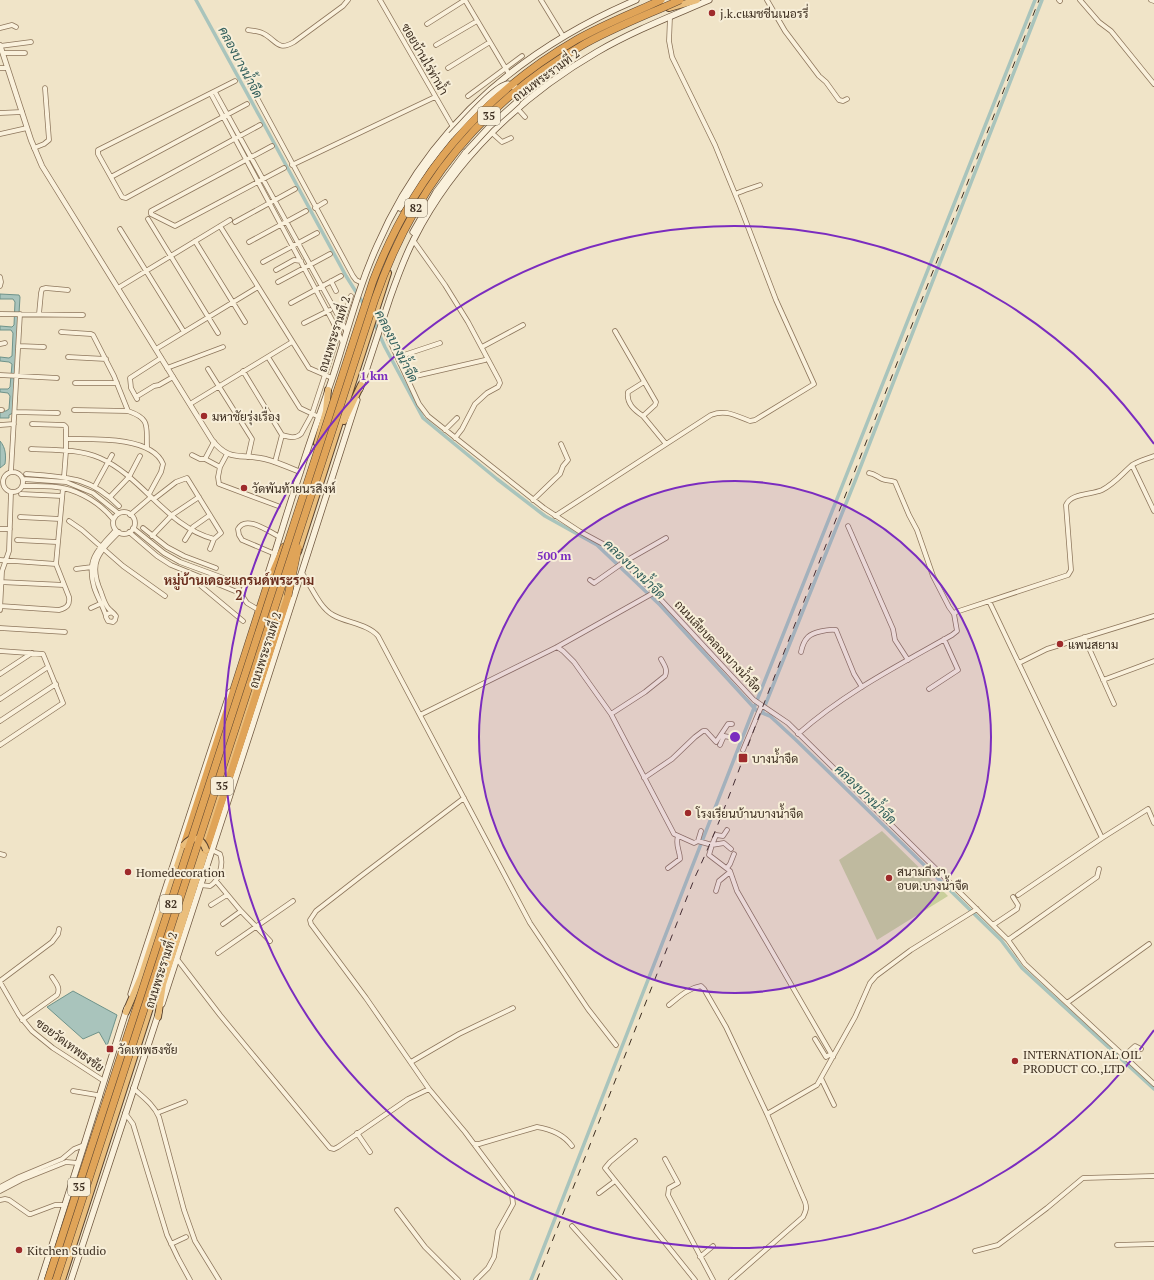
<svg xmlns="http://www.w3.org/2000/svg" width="1154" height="1280" font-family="'PT Serif',Sarabun,serif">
<rect width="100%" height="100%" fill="#f0e4c8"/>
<path fill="#c9cf9b" d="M882,831L948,896L877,940L839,860Z"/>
<path fill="#a9c4bc" stroke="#6f938a" d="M0,294L19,295L20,297L13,413L9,415V418H0V411H6L9,409L10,396L8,393L0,392V389H8L10,387L12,364L9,362L0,361V357L9,358L12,356L13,333L11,330H0V326L12,327L14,325L15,302L13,299H0Z
M0,441C6,448 6,456 5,464L0,468Z
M73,991L117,1015L107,1046L99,1032L83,1039L47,1007Z"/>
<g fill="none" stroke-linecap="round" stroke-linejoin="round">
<path stroke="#a9c4bc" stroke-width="3.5" d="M196,0L260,117L346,276L370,314
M373,320L385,347L423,418L497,479L545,516L597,545L660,605L757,711L770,716L796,740L1001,940L1022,968L1154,1089
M762,713L855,481L1042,0
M531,1280L754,708L1035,0"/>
<g stroke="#8d765c" stroke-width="5.5">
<path id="minor" d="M380,0L453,127
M465,0L509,74
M541,0L563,36
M767,0L785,31L819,76L826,82L839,100L843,101L847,99
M1059,0L1060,1
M1080,0L1099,22L1111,31L1154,84
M1151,0L1154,1
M427,24L465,0
M0,28L12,25L16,27
M248,30C255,31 260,31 266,35C277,42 279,51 294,42L343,6L348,0
M436,45L477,21
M0,46L31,42
M3,53H25
M0,68H7
M448,68L490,42
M235,81L98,150V154L122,197L126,198L260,125
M249,83L353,276L356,280L362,283
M215,92L347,332
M211,94L332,320L343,343
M468,96L522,56
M517,108L525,117
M0,113L22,112
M492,133L502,142L511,138
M0,134L27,128
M272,146L151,211V214L175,226L284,168
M34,148L44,144L49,140L45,88
M292,165L435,97
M111,177L247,104
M735,194C744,190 752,188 760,185
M315,208L325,202
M148,219L218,333
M235,222L295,189
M220,226L309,368L332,378
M120,229L184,332
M413,240L445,285L468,322L499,380L500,383L498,387L487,393L475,404L462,429L455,438
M195,241L245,322
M249,242L306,211
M263,262L317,233
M276,270L294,260L301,261
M0,277L1,282L0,286
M331,281L336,291
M278,282L330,254
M118,288L230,220
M291,303L341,276
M0,314L83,315
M39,314L41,293L42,289L46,288L68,290
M304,323L330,310
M382,324L419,404L428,416L544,508L579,531L603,544L613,551L652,590L754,700L788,723L1008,940L1025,964L1154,1084
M615,331L656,402L655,405L643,416L666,444
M61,332L91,334L93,335L114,376L128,411
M0,344L5,343
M18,346L44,347
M482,347L523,325
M156,349L258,287
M68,357L106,359
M268,357L300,408L319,417
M398,357L440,343
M167,368L223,347
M208,369L252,439L248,457
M243,371L282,435L275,462
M0,375L57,378
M407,378L485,360
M75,383H117
M136,397L154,386L159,385L173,377
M137,399L131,388L130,378L161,358
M190,404L292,342
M0,410H2
M74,410L128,411C151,419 146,426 147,447
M15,412L58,413
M643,416C634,410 626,403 628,392L644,382
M32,424L64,425L66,427V451L64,477
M0,425L14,424
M445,430L457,418
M282,435C289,437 295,439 301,434L312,414L351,296
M67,439C92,439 152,436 163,464L161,472L149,494
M214,442L205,459L220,467L218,477L219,484L278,506
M31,449C54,450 79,449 100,458C143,477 167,527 214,539
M192,455L200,459H205
M1132,465L1154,511
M220,467L227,454
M11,471L20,314
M3 482a10 10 0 1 1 20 0a10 10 0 1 1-20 0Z
M869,473C875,474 876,476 882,479C886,481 891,480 895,482L909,515L917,530L933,576L949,607L954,614
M26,474C65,477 90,476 119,506
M23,479L66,482L93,493L118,513
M22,486C35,486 51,485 63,488C82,492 101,504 113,519
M95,486L112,455
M21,494L62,496
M110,497L129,477L140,456
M154,499L176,482L187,478L221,533L214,539L210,549
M533,500L560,474L563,466L568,460L561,444
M113 523a11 11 0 1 1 22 0a11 11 0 1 1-22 0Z
M130,515L151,497
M555,516L711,415C726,409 736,416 750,421L755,420L814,384L776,300L740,206L715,145L672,57L669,41L670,17
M20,517L60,519
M69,521L82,530L123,566L165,596
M848,526L893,629L895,640L908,660
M133,528L164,553L180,562L245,586
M143,528L167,547L184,556L216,568
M0,529H10
M129,532L157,556L171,565L242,594
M152,536L172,515L199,497
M17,540L57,542
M185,540L193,527L210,515
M275,554L242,540L239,535L238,529C246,514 269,532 280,537
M0,560L56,564
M76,569L92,567
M302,573C312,587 319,607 333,615C347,623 368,624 378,636L530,923L588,1009L616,1045
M204,579L201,584V586L243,621
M590,580L594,583L624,562L666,538
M0,582L64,585
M989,601L1102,838
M0,606L59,610C67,608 70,605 69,597L56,564L63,488
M91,608L102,603
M257,609L247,603L243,597C241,584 254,575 266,580
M0,610L2,571L9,551L11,492
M114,614L112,612L107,614L106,617L108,621L113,622L115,620L116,616C114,613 111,611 109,609C105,605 103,598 101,592C88,563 98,553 119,532
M106,616C103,606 97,597 94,587C86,559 98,549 116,530
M0,628L65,632
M1084,637L1114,704
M557,647L563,651L574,662L611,714L674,834L694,843L698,841L701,831
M801,652C802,647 804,641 808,637C813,632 829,629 836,630L854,674L862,687
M1019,663L1047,649L1154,616
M0,674L32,653
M1103,680L1154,661
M929,689L958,670L944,639
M0,699L48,667
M611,714L645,692L665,676C668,669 664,665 661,659
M420,715L557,647L655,592
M0,721L56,684
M798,734C844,693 899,665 952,635L957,631L954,614L956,612L1068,575L1071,570L1066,505C1071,493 1091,495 1102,490C1114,484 1121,475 1131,466C1137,461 1147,459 1154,456
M0,745L63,703L43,654L0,651
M720,745L724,736L729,737
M743,750L761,707
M644,778L672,759L695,737L703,731H706L716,742L728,724H732
M464,798L361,876L316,911L310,920L311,924L366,998L429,1089L465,1132L512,1195L513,1204L498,1231L494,1257L488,1268L476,1280
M727,830L723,836L716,835L712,845L724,843L731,849
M698,841L712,845L709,855L730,871L737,891L833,1057
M0,854L4,855
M668,868L680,859C680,850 675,846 678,836
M727,868L730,864L734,854
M216,881L241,911L270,941
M200,885L210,886C219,881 224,864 220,854L212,850
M716,891L719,881L730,872
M1018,895L1102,838L1148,809L1154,823
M211,905L227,895
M223,924L241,911
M993,925L1017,909L1018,905L1013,897
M1008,940L1097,877L1099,869
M218,953L293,901
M177,959L220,1015L330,1148L334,1149L338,1147L408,1099L429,1089
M0,981L52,942L58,934L59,929
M0,982L19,1015L32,1031L53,1048L104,1081
M1067,1003L1149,944
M669,1005C679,997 688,988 701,986L704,989L726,1027L767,1114
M22,1020L57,995C61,988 56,983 52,977
M815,1039L826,1057L831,1054
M1124,1056L1135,1046L1141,1049
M411,1062L459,1034L513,1008
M821,1078L834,1105
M133,1088C143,1097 154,1105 159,1117L184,1210L195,1241L219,1280
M73,1091L97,1095L100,1097
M125,1113L133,1124L167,1235L178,1258L190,1280
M157,1113L185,1102
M357,1133L370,1152
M635,1141L610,1162L605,1168L695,1280
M474,1144H479L537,1127C550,1129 564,1135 572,1146
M665,1159L678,1183L669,1188L668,1195L713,1280
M0,1187L19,1177L62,1159L74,1149L84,1145
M0,1191L21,1180L66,1162L78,1163
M599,1193L615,1181
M0,1200L5,1199L9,1200L29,1214H31L55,1205H65
M397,1210L425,1247L458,1280
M572,1226L620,1280
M171,1244L186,1237
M1117,1245L1154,1244
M975,1251L998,1245L1047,1208L1083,1178L1154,1176
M700,1257L713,1246
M731,1280L803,1217C806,1211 807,1208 805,1202L767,1114L817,1085L855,1017L870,983L876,976L911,950L977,909"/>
</g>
<g stroke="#8d765c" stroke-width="6">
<path id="tertiary" d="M0,45L31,140L42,166L212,440C230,463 241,453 265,459C277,462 288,467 300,472"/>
</g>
<g stroke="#6f573f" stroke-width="7">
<path id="secondary" d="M400,208L426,167L451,135
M413,232L436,192L466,152
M360,389C370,359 380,328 390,298C397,278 404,258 414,239C454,160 521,96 597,52C633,31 672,16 709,0
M265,583C277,547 288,509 300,473C310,440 322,409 333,376C347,333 358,288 377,246C428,128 519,50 636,0
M131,994L230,692
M162,1004L252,727L357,400
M41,1280L84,1145L127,1008
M71,1280L159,1012"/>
</g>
<g stroke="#5b4430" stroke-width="8">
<path id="trunk" d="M669,8L697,0
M344,421L361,385
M317,443L326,411L328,390
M298,552L388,273
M126,1012L141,977L184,845
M158,1017L163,984L206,850
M62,1280L288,581"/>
</g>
<g stroke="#5b4430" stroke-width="8">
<path id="motorway" d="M184,845L266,589L284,547
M206,850L288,596"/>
</g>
<use href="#minor" stroke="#faf1dc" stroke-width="4"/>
<use href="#tertiary" stroke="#faf1dc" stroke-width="4.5"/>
<use href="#secondary" stroke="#faf1dc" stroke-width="5.5"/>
<use href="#trunk" stroke="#eabe7c" stroke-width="6"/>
<use href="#motorway" stroke="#e0a458" stroke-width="7"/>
<path stroke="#3d2e20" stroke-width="1" stroke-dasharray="7 7" stroke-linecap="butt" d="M537,1280L695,877C721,822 741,763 763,706L1039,0"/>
<g stroke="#6f573f" stroke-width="7" stroke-linecap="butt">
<path id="secondary-bridge" d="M451,135C462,124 494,86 508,84L516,88L519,96L517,102L490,126L466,152"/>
</g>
<g stroke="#5b4430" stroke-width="8" stroke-linecap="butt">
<path id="trunk-bridge" d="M184,845C193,834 202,838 206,850"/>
</g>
<g stroke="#5b4430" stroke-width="8" stroke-linecap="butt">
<path id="motorway-bridge" d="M288,596L298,548
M48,1280L373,281C412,178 481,95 576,40C604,24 633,13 661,0
M56,1280L375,299C413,189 480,104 581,46C612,28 647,15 680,0"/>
</g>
<use href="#secondary-bridge" stroke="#faf1dc" stroke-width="5.5"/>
<use href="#trunk-bridge" stroke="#eabe7c" stroke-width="6"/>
<use href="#motorway-bridge" stroke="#e0a458" stroke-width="7"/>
</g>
<circle cx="735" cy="737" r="256" fill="#7b2cbf" fill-opacity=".12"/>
<g fill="none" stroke="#7b2cbf" stroke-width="2">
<circle cx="735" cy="737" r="256"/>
<path d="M1154 1030A511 511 0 1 1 1154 444"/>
</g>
<g fill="#9e2a2b" stroke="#f7eed8" stroke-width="1.5">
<circle cx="712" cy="13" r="4"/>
<circle cx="204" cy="416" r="4"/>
<circle cx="244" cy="488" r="4"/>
<circle cx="1060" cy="644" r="4"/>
<rect x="738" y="753" width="10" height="10" rx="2"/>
<circle cx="688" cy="813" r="4"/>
<circle cx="128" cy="872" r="4"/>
<circle cx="889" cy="878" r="4"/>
<rect x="106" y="1045" width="8" height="8" rx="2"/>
<circle cx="1015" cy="1061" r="4"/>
<circle cx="19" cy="1250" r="4"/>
</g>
<g text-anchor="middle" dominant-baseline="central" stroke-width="4" stroke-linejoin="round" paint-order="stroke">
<g fill="#f7eed8" stroke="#756857" stroke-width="1">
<rect x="478" y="107" width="22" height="18" rx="3"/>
<rect x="405" y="199" width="22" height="18" rx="3"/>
<rect x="211" y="777" width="22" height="18" rx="3"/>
<rect x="160" y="895" width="22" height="18" rx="3"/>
<rect x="68" y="1178" width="22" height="18" rx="3"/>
</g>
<g font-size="11" font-weight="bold" fill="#3d2e20">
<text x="489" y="116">35</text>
<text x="416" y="208">82</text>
<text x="222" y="786">35</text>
<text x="171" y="904">82</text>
<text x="79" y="1187">35</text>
</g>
<g font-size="12" fill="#3d2e20" stroke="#f7eed8" text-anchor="start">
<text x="720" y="13">j.k.cแมชชีนเนอรรี่</text>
<text x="212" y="416">มหาชัยรุ่งเรื่อง</text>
<text x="252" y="488">วัดพันท้ายนรสิงห์</text>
<text x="1068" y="644">แพนสยาม</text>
<text x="752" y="758">บางน้ำจืด</text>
<text x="696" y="813">โรงเรียนบ้านบางนํ้าจืด</text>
<text x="897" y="871">สนามกีฬา<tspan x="897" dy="14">อบต.บางน้ำจืด</tspan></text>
<text x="136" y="872">Homedecoration</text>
<text x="118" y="1049">วัดเทพธงชัย</text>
<text x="1023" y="1054">INTERNATIONAL OIL<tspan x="1023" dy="14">PRODUCT CO.,LTD</tspan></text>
<text x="27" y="1250">Kitchen Studio</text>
</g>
<g font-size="12" fill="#3d2e20" stroke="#f7eed8">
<text transform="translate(425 59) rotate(60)">ซอยบ้านไร่ท่าน้ำ</text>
<text transform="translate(546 75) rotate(-36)">ถนนพระรามที่ 2</text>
<text transform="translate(334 334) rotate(-72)">ถนนพระรามที่ 2</text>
<text transform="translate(718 646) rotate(47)">ถนนเลียบคลองบางน้ำจืด</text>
<text transform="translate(265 650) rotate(-72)">ถนนพระรามที่ 2</text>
<text transform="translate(161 970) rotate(-72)">ถนนพระรามที่ 2</text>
<text transform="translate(70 1045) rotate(36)">ซอยวัดเทพธงชัย</text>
</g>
<g font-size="13" font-style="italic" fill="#2f5d5a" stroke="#f7eed8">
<text transform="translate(241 62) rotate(62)">คลองบางน้ำจืด</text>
<text transform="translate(397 346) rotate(63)">คลองบางน้ำจืด</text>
<text transform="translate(635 569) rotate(44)">คลองบางน้ำจืด</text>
<text transform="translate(866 794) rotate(44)">คลองบางน้ำจืด</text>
</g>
<g font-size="13" font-weight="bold" fill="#6b2e1e" stroke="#f7eed8">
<text x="239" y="580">หมู่บ้านเดอะแกรนด์พระราม<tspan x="239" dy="15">2</tspan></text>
</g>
</g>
<circle cx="735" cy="737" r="6" fill="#7b2cbf" stroke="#f7eed8" stroke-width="2"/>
<g font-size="12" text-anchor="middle" font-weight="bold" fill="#7b2cbf" stroke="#f7eed8" stroke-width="4" stroke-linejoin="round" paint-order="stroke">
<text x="374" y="380">1 km</text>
<text x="554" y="560">500 m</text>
</g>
</svg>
